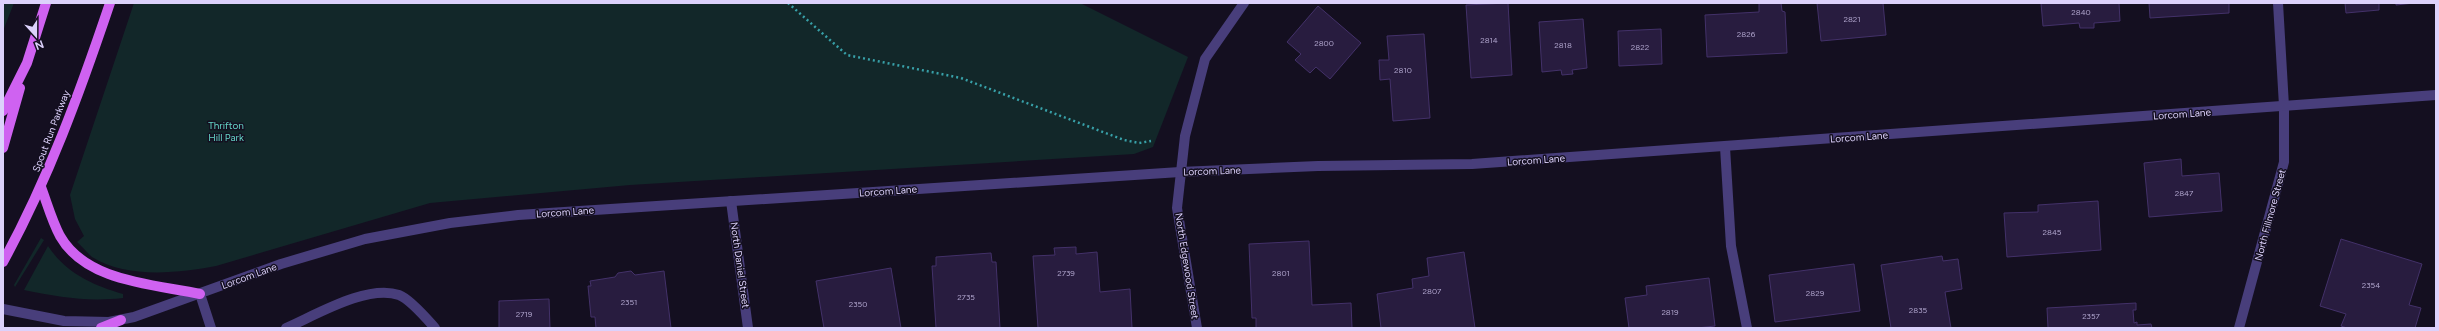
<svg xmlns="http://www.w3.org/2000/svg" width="2439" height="331" font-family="Figtree,sans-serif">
<rect width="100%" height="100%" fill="#140f20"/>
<path fill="#122729" d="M3,3H14L3,31Z
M134,3H1080L1188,57L1153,147L1134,154L630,185L430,203L216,266C178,273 127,279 92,257C87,253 82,246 77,242L84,236L75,219L70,195Z
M41,238L44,240L15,287L14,285Z
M48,246C66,273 92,285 123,294V298C87,302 59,297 24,290Z"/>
<path fill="#281c3f" stroke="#433169" d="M1508,3L1512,75L1471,78L1466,5Z
M1759,3H1781L1782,11L1785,12L1787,53L1707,57L1705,15L1759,12Z
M1817,3H1883L1886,35L1821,41Z
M2041,3H2119L2120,21L2094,23V28H2080L2079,23L2043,26Z
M2149,3H2229V13L2150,18Z
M2345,3H2379V10L2346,13Z
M2396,3H2414L2396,5Z
M1318,6L1361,43L1330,79L1316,67L1310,73L1295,60L1301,54L1287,42Z
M1583,19L1587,68L1572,70L1573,74L1562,75L1561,70L1542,72L1539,22Z
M1661,29L1662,64L1619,66L1618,31Z
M1424,34L1430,118L1393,121L1390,79L1380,80L1379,60H1389L1387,36Z
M2181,159L2182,176L2219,173L2222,211L2149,217L2144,163Z
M2098,201L2101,250L2007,257L2004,213L2038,212V205Z
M2341,239L2422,264L2409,305L2421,308L2415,328H2347L2341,326L2346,314L2320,306Z
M1309,241L1312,305L1351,303L1352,328H1256V318H1252L1249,244Z
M1076,247V254L1097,252L1100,292L1130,289L1132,328H1038L1033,256L1055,255L1054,248Z
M1464,252L1475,328H1381L1377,294L1413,288L1412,279L1429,276L1427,258Z
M991,253L992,262H996L1000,328H936L932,266H936V257Z
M1942,256L1943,261L1958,259L1962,289L1945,292L1951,328H1891L1881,265Z
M1854,264L1860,311L1775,322L1769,275Z
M891,268L901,328H824L816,281Z
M631,271L635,275L664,271L671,328H596L595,317H591L588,286H591L590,281L615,277L618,273Z
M1709,278L1715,326L1697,328H1629L1625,298L1647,295L1646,286Z
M549,299L550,328H499V301Z
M2136,303V310H2133L2134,323L2137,322V325L2151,324L2152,328H2048L2047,308Z"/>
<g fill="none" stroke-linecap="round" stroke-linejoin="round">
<path stroke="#38a0a8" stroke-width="2.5" stroke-dasharray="2 3" stroke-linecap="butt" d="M788,3L847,55L961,78L1124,140L1139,143L1151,141"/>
<path stroke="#483e7b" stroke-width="10" d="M1725,147L1731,246L1747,328
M200,294L211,328
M286,328C316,315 367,284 399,295C410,299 427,319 435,328"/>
<path stroke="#483e7b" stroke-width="10" d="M731,201L748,328
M1197,328L1177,208L1185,136L1205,59L1244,3
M2239,328L2284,162V106L2278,3"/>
<path stroke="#483e7b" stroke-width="10" d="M3,309L64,321L109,322L134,317L281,264L365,239L450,223L518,215L1180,172L1318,166L1472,164L2436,95"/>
<path stroke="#cf62f1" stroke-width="10" d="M3,111L27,63L46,3
M3,148L20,88
M41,187C47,203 52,221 60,236C86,282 153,284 200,294
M3,262C48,180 80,92 110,3
M101,328L121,320"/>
</g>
<g text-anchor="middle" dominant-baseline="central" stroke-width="3" stroke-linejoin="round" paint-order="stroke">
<g font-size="8" fill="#afa4cc">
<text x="2081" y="12">2840</text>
<text x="1852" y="19">2821</text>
<text x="1746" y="34">2826</text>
<text x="1489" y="40">2814</text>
<text x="1324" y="43">2800</text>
<text x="1563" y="45">2818</text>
<text x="1640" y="47">2822</text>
<text x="1403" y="70">2810</text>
<text x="2184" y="193">2847</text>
<text x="2052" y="232">2845</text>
<text x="1066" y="273">2739</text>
<text x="1281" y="273">2801</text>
<text x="2371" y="285">2354</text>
<text x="1432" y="291">2807</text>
<text x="1815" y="293">2829</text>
<text x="966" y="297">2735</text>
<text x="629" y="302">2351</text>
<text x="858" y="304">2350</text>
<text x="1918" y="310">2835</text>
<text x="1670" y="312">2819</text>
<text x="524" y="314">2719</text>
<text x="2091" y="316">2357</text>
</g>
<g font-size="10" fill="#dcd1fb" stroke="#140f20">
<text transform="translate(2182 114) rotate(-4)">Lorcom Lane</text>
<text transform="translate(51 131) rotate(-69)">Spout Run Parkway</text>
<text transform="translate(1859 137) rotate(-4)">Lorcom Lane</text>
<text transform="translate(1536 160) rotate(-4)">Lorcom Lane</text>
<text transform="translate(1212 171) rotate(-2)">Lorcom Lane</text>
<text transform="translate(888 191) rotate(-4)">Lorcom Lane</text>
<text transform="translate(565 212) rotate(-4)">Lorcom Lane</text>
<text transform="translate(2270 215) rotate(-75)">North Fillmore Street</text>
<text transform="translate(740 265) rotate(82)">North Daniel Street</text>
<text transform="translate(1187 266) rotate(81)">North Edgewood Street</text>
<text transform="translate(249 276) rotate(-20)">Lorcom Lane</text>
</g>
<g font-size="10" fill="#64d4c7" stroke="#140f20">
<text x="226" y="125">Thrifton<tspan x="226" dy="12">Hill Park</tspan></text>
</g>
</g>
<rect width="2439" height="331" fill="none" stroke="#dcd1fb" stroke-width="8"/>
<g transform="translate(36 36) rotate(159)" stroke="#140f20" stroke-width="3" paint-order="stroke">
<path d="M0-3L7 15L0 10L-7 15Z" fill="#dcd1fb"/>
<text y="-6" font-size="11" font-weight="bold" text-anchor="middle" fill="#dcd1fb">N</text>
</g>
</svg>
